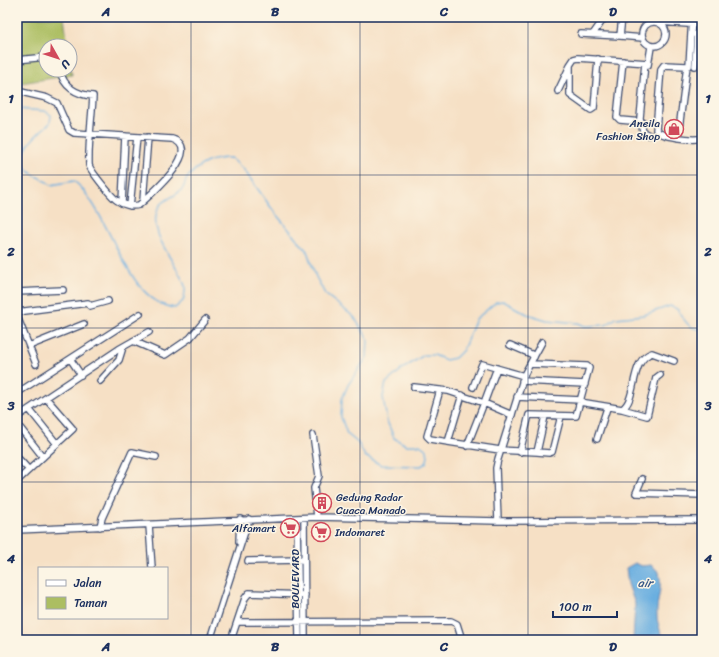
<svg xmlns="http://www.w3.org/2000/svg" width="719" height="657" font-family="Sriracha,sans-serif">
<rect width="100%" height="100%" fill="#fcf5e5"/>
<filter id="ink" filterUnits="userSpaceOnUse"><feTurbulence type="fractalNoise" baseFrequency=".025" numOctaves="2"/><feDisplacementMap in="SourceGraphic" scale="8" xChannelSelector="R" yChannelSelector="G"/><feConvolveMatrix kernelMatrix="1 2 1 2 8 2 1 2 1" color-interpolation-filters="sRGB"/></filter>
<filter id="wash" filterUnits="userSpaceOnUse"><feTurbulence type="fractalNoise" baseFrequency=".012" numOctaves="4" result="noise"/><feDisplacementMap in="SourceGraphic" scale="16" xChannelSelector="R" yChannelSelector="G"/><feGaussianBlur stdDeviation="0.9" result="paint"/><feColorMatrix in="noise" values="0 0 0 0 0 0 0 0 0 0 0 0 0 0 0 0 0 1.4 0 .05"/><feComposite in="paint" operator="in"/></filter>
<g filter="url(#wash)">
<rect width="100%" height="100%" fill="#f6e0c5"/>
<path fill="#acbe62" stroke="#647660" d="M17,17H64L68,46H46V70H70V58L72,75L21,83L17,43Z"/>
<path fill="#6aafe0" stroke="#426f9f" d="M635,563L642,566L651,565L659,572C663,591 656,599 657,616C657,624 662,631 661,640H633L635,604L628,584L626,568Z"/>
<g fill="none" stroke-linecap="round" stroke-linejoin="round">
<path stroke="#6aafe0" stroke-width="1.5" d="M17,109L45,111L51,115L50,123C38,133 10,157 30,172C37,177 45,180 51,185L74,181C111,211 125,303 175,308L183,301C184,297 186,291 185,286C178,264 145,232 159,207C164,198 178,196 183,188C185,185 185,180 188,177C200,163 213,158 231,158L244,170L275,213L307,251L316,277L325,294L354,317L368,339L367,357L348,385L342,399L341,417L347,434L358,443L365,456L381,465L421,466L426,463L428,457L427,450L420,445H406L394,438L387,421L383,397L386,383L401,370L424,355H434L446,360L455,358L463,350L476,319L496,302L503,301L527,314L547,320L578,323L585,326L606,325L616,318L644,315L670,306L677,309C684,319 688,330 702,329"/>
</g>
</g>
<g filter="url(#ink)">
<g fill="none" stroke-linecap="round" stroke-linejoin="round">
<g stroke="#3c4a6d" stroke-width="8">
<path id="minor" d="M642 34a12 12 0 1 1 24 0a12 12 0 1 1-24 0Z
M659,22L702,25
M691,33L697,35L695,66
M581,34L620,36L622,17
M593,34L605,17
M620,36L643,38
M598,59L594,108L591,110L570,95V65L574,59L578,58L648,63
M17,60L46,57
M623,61L617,117L620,120L642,122
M645,63L640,118L643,132L649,135
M648,65L651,47
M689,66L692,17
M17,91L47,98L57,103L69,130L74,133L172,139C205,149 149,196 139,205C132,207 123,205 118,201C112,198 90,170 89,165C88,145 92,116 93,96C77,95 63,87 60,70
M558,91L570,66
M678,137L687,66L664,65L661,69L656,130C661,137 694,141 702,138
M143,201L148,137
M122,203L125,136
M130,206L137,137
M17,292L63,290
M17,312L88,303L90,306L108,301
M17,316L36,364
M133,341L165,355L190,338L205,320
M510,345L531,354L534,357
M29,346L84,324
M71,360L81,375
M497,368L484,403L512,415
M100,381L119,360L123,347
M522,381L585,384
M414,387L448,391L484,403L467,446
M473,387L482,364L524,376
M440,390L427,436L430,439L448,442
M17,393L140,314
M462,395L448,442L500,450L537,452L545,416
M517,397L581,400
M580,402L622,409C638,399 629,360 652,353L674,361
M29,409L57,444
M622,409L647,416L656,378L660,375
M17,417L119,349L149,332
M17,424L43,457
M313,435L319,476L314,488L317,517
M597,439L607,408
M520,452L529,415L576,416L589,368L587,366L530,364
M537,452L549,453L552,452L561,416
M17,457L29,470
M642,479L636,493L702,495
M17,481L73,429L46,398
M304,518L305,640
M297,519L299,640
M498,521L496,468L498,459L525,373L542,342
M149,525L152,568
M100,527L102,518L132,452L156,457
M17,530L317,517L498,521L702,520
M239,542L240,519
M248,561L301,560
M305,595L249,593L245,598L237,622L451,621L457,624L462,640
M210,640L249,519
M231,640L237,622"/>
</g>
<use href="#minor" stroke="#fff" stroke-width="5.5"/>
</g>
</g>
<path fill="none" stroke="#1b2f5e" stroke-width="1" stroke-opacity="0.55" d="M191,17V640M360,17V640M528,17V640M17,175H702M17,328H702M17,482H702"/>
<defs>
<g id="shop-ring" transform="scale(1)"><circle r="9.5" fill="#fcf5e5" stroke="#d1495b" stroke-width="1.5"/><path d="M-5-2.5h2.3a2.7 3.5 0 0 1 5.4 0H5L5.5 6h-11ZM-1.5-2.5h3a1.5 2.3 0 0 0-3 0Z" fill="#d1495b"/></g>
<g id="building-ring" transform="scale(1)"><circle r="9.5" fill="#fcf5e5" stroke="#d1495b" stroke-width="1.5"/><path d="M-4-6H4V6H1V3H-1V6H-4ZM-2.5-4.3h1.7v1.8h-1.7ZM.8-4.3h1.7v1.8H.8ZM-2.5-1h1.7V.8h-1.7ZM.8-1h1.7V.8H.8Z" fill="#d1495b"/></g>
<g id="supermarket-ring" transform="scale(1)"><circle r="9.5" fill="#fcf5e5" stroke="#d1495b" stroke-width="1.5"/><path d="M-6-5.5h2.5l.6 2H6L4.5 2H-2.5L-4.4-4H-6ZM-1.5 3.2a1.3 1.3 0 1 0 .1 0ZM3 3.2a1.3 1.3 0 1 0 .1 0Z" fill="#d1495b"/></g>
</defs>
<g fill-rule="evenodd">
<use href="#shop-ring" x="674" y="129"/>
<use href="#building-ring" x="322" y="503"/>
<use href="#supermarket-ring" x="290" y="528"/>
<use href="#supermarket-ring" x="321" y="532"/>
</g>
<g text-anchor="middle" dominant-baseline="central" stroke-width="3" stroke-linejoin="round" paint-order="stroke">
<g font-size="11" fill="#1b2f5e" stroke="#fcf5e5" text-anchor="end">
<text x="660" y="123">Aneila<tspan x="660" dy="13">Fashion Shop</tspan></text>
<text x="336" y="497" text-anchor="start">Gedung Radar<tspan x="336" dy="13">Cuaca Manado</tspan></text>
<text x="276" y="528">Alfamart</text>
<text x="335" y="532" text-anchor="start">Indomaret</text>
</g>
<g font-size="11" fill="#1b2f5e" stroke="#fcf5e5">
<text transform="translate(295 579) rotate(-90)">BOULEVARD</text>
</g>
<g font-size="12" font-style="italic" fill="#335585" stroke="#fcf5e5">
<text x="645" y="583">air</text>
</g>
</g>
<rect width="719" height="657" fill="none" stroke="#fcf5e5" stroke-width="44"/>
<rect x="38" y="567" width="130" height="52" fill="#fcf5e5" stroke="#a2a6af"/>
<rect x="46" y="580" width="20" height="6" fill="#ffffff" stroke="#a2a6af"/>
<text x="74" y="587" font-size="12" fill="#1b2f5e">Jalan</text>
<rect x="46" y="597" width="20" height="12" fill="#acbe62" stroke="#a2a6af"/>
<text x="74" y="607" font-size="12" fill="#1b2f5e">Taman</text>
<g transform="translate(58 58) rotate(129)"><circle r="19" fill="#fcf5e5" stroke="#a2a6af"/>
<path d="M0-3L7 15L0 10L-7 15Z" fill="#d1495b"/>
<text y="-6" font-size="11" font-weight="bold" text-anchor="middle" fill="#1b2f5e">U</text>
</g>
<path d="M553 611v6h64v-6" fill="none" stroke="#1b2f5e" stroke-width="2"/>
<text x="559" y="611" font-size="12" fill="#1b2f5e" stroke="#fcf5e5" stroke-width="3" paint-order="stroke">100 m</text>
<rect x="22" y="22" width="675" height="613" fill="none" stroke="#1b2f5e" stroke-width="1.5"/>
<g font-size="13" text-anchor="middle" font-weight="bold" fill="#1b2f5e">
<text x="106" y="16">A</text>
<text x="275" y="16">B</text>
<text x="444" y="16">C</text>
<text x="613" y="16">D</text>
<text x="11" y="103">1</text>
<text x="708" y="103">1</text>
<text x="11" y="256">2</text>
<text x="708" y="256">2</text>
<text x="11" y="410">3</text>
<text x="708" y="410">3</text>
<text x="11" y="563">4</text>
<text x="708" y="563">4</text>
<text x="106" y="651">A</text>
<text x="275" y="651">B</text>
<text x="444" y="651">C</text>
<text x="613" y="651">D</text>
</g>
</svg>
